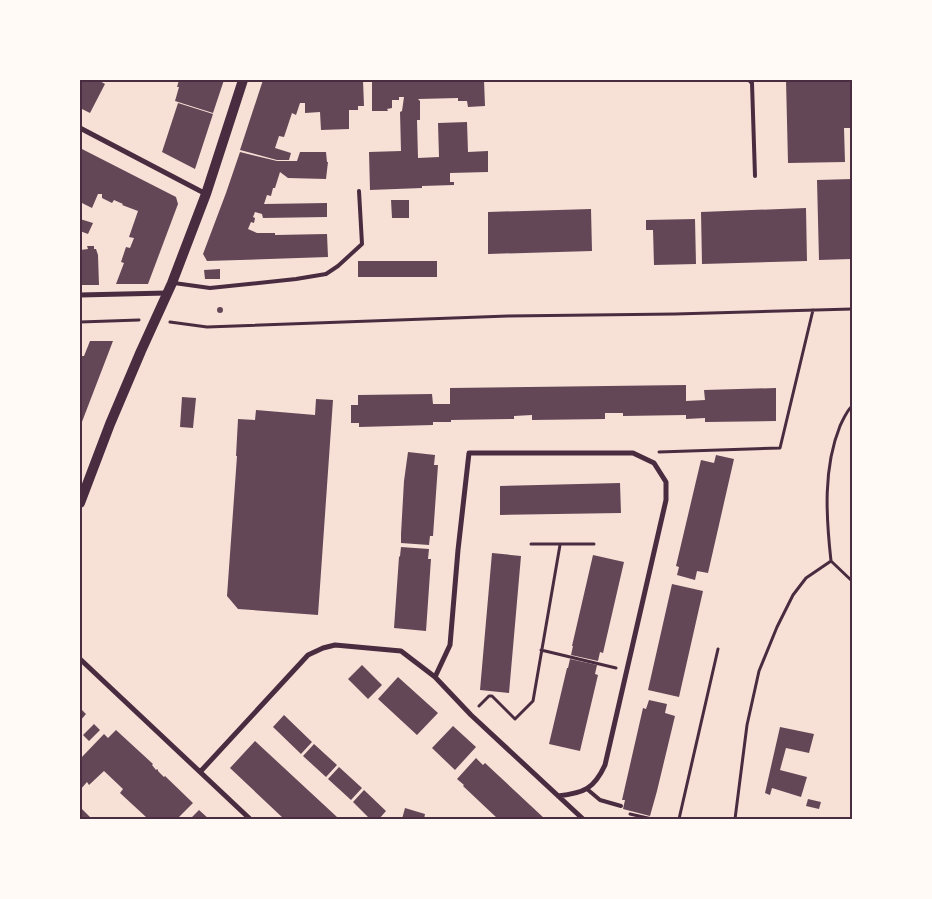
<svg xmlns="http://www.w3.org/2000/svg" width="932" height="899" font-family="'Noto Sans',sans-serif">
<rect width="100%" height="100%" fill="#f7e1d7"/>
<path fill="#644757" d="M80,80H98L105,84L90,113L80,108Z
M179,80H224L213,113L175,101L179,87H177Z
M263,80H363L364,106H358V110H349V129L321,130L320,112L305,113V103H300L296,115L292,113L284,137L279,136L275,148L291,153L289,160H277L240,150Z
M372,80H484L485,106L468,107L467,101H458V98L418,99L420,101V120H417L418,158L439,157L438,123L467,122L468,152L488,151V172L450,173V182H454V185L422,186V188L370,190L369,152L401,151L400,112L402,111L404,97H399V100H392V108L387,109L388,111H372Z
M786,80H852V128H844L845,162L788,163Z
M178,103L213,114L195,169L162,152Z
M80,148L176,197L178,204L148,284H116L124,263L121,262L126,247L130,248L134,238L129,237L138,211L122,205L123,204L114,200L112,203L102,198V194H98L92,208L80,202Z
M240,152L277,161H297L300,152H326L327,162H328L326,179L288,178L280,172L275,188H273L271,196L267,195L264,204L327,203V217L263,218L262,214L255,212L253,217L255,218L254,223L251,222L248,229L257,233H275V235L327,234L328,257L207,261L203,254L226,193Z
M852,179V259L819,260L817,180Z
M391,200H409V218H392Z
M806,208L807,261L702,264L701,212Z
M591,209L592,251L488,254V212Z
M80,219L93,223L88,234L80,231Z
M695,219L696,264L654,265L653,230H646V220Z
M87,246H94V249H96L98,255L99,285H80V250L88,249Z
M358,261H437V277H358Z
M220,269V279H205L204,270Z
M217 310a3 3 0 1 1 6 0a3 3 0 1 1-6 0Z
M90,341H113L80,427V356H84Z
M686,385V401L705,400L704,390L776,388V421L705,422V418L686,419V415L623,416V413H605V419L532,420V415L514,416V419L451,420V422H433V425L359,427V423H351V405H358V395L432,394L433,404H450V388Z
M182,397L196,398L193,428L180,427Z
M316,399L333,400L318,615L238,609L227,596L237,456H236L238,419L255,420L256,410L315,415Z
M408,452L435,455L434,465H438L433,536H430L429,545L401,543V534L404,481Z
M716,455L734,459L708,573L697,571L695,580L677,575L679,567L676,566L701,460L714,463Z
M620,483L621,513L500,515V486Z
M401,547L429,549L428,559H431L426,631L394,628L399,557L400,556Z
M492,553L521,556L509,693L480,690Z
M593,555L624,562L603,653L600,652L598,661L571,655L573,646H572Z
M672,584L703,591L679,697L648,690Z
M570,659L597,665L595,674L598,675L580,751L549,744L567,668H568Z
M362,665L382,685L368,699L348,679Z
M398,677L438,713L417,735L378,699Z
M649,700L667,704L665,713L675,716L657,791L650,816L623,809L625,800H622L643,708L646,709Z
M80,708L86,714L80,721Z
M284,715L312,742L301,754L273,727Z
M94,724L100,730L89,741L83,735Z
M453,726L476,747L455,770L432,748Z
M780,727L814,734L809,753L786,748L780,770L807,777L801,797L772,788L770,795L765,793Z
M116,730L153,764L152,765L156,770L157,769L158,770V771L164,777L165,776L193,803L177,819H144L146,817L120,793L123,789L104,771L89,785L87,782L80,790V759L104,734L108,738Z
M255,741L337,817L335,819H284L230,768Z
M314,744L337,765L326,777L303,756Z
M476,758L483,765L485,763L545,819H498L463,786L464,785L457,779Z
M339,767L362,788L351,800L328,779Z
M364,790L386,811L379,819H370L353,802Z
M808,799L821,802L819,809L806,806Z
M80,807L92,819H80Z
M405,808L425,814L424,819H402Z
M199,810L209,819H190Z"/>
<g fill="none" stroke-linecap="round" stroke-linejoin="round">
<path stroke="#4a2c40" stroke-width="3" d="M80,322L139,320
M170,322L207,327L508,316L675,314L852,309
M852,406C846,412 844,418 840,426C823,468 826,516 831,561L852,581
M659,452L780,448L813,310
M531,544H594
M541,650L616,668
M479,706L489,696H492L515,719L533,701L560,545
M630,814L652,819
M679,819L718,649
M735,819L747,725L759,671L777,627L793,595L806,578L831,561"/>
<path stroke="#4a2c40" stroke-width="4" d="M749,80L752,83L755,176
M174,283L210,288L296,279L326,274L338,266L362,244L359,191
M587,789L600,800L621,806"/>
<path stroke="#4a2c40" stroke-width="5" d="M80,128L206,194
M80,295L167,293
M80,659L250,819
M435,677L450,645L458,550L469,453H633L654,463L666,482V500L605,765C594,789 584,793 558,796
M200,772L308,655L323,648L335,645L401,651L435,677L471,715L583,819"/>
<path stroke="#4a2c40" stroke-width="10" d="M80,503L110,424L141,351L172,283L206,194L243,80"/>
</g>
<rect width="932" height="899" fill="none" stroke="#fffaf5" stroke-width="162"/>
<rect x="81" y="81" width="770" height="737" fill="none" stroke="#4a2c40" stroke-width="2"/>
</svg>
